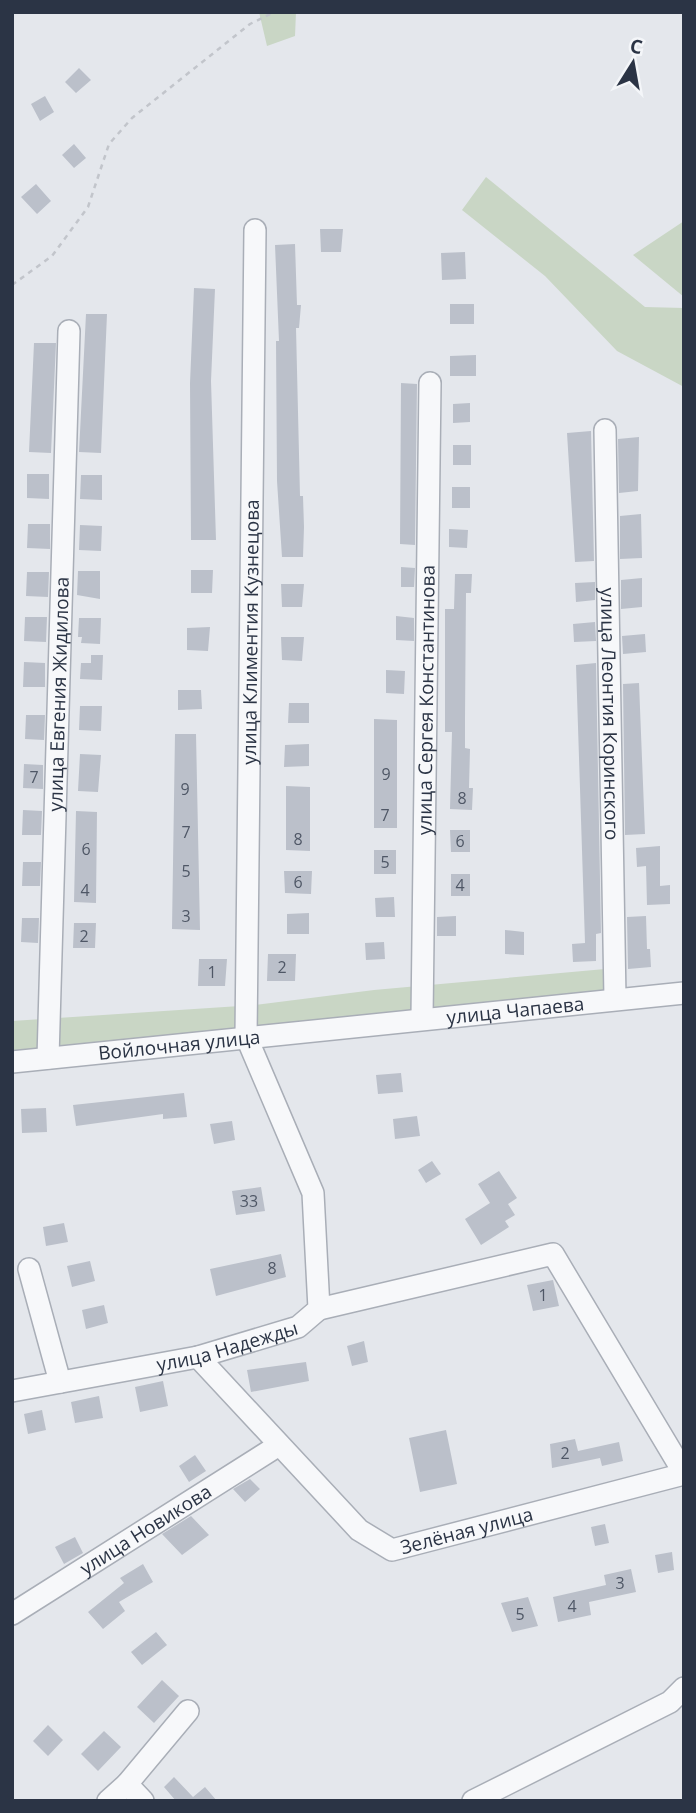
<svg xmlns="http://www.w3.org/2000/svg" width="696" height="1813" font-family="'Open Sans',sans-serif">
<rect width="100%" height="100%" fill="#e4e7ec"/>
<path fill="#c9d6c5" d="M259,12H296L295,36L267,46Z
M486,177L645,307L684,308V387L617,351L545,276L462,210Z
M684,221V297L633,255Z
M605,969L612,989L598,995L12,1055V1021L255,1005L374,990Z"/>
<path fill="#bbc0ca" d="M79,68L91,80L76,93L65,82Z
M45,96L54,112L40,121L31,104Z
M74,144L86,158L74,168L62,155Z
M36,184L51,201L37,214L21,197Z
M320,229H343L341,252H321Z
M295,244L297,305H301L299,328H296L300,496H303L304,527L303,557H282L277,481L276,341H279L275,245Z
M465,252L466,279L442,280L441,253Z
M194,288L215,289L211,381L216,540H191L190,383Z
M450,304H474V324H450Z
M86,314H107L101,453L79,452Z
M34,343H56L51,453L29,452Z
M476,355V376H450V356Z
M401,383L417,384L415,545L400,544Z
M470,403V422L453,423V404Z
M591,431L594,561L575,562L567,433Z
M639,437L638,491L619,493L618,439Z
M453,445H471V465H453Z
M27,474H49V499L27,498Z
M81,475H102V500L80,499Z
M452,487H470V508H452Z
M641,514L642,558L620,559V516Z
M28,524H50V549L27,548Z
M80,525L102,526L101,551L79,550Z
M449,529L468,530L467,548L449,547Z
M401,567L415,568L414,587H401Z
M191,570H213L212,593H191Z
M78,571H100V599L77,595Z
M27,572H49L48,597L26,596Z
M455,574H472L471,593H466L465,718V748L470,749L469,788H473L472,810L450,809L452,732H445V609H454Z
M642,578V607L621,609V580Z
M595,582V600L576,602L575,583Z
M281,584H304L302,607H282Z
M396,616L414,618V641L396,640Z
M25,617H47L46,642L24,641Z
M79,618H101L100,644L81,643L82,637H78Z
M595,622L596,641L574,642L573,624Z
M210,627L208,651L187,650V628Z
M645,634L646,652L623,654L622,636Z
M281,637H304L302,661L282,660Z
M91,655H103L102,680L80,679L81,663H91Z
M24,662L45,663V687H23Z
M596,663L601,933L596,934V961L573,962L572,944L585,943L576,665Z
M386,670L405,671L404,694L386,693Z
M639,683L645,834L625,835L623,684Z
M178,690H201L202,709L178,710Z
M289,703H309V723H288Z
M80,706H102L101,731L79,730Z
M26,715H45L44,740L25,739Z
M374,719L397,720V828H374Z
M175,734H196L200,930L172,929Z
M309,744V766L284,767L285,745Z
M80,754L101,755L98,792L78,791Z
M24,764L43,765V789L23,788Z
M286,786L310,787V851L286,850Z
M23,810L42,811L41,835H22Z
M76,811L97,812L96,903L74,902Z
M450,830H470V852H451Z
M660,846V886L670,885V904L647,905L646,866L637,867L636,848Z
M374,850H396V874H374Z
M23,862H41L40,886H22Z
M284,871H312L311,894L285,893Z
M451,874H470V896H451Z
M394,897L395,917H376L375,898Z
M309,913V934H287V914Z
M456,916V936H437V917Z
M646,916L647,949H650L651,967L628,969L627,917Z
M22,918H39L38,943L21,942Z
M74,923H96L95,948H73Z
M505,930L524,932V955L505,954Z
M384,942L385,959L366,960L365,943Z
M268,954H296L295,981H267Z
M199,959H227L225,986H198Z
M401,1073L403,1092L378,1094L376,1075Z
M184,1093L187,1117L163,1119V1114L76,1126L73,1105Z
M46,1108L47,1132L22,1133L21,1109Z
M417,1116L420,1136L395,1139L393,1119Z
M232,1121L235,1140L214,1144L210,1124Z
M432,1161L441,1174L426,1183L418,1170Z
M499,1171L517,1198L508,1204L515,1215L505,1221L509,1227L481,1245L465,1219L490,1203L478,1184Z
M261,1187L265,1211L236,1215L232,1191Z
M64,1223L68,1242L46,1246L43,1227Z
M281,1254L286,1277L216,1296L210,1269Z
M90,1261L95,1281L72,1287L67,1266Z
M553,1280L559,1306L533,1311L527,1285Z
M104,1305L108,1323L86,1329L82,1310Z
M364,1341L368,1362L352,1366L347,1346Z
M306,1362L309,1381L251,1392L247,1370Z
M163,1381L168,1406L140,1412L135,1387Z
M99,1396L103,1418L75,1423L71,1402Z
M42,1410L46,1430L28,1434L24,1414Z
M446,1430L457,1484L420,1492L409,1438Z
M575,1439L578,1451L619,1442L623,1461L602,1466L600,1458L552,1468L550,1444Z
M195,1455L206,1471L189,1482L179,1466Z
M250,1479L260,1489L245,1502L233,1489Z
M191,1516L209,1535L182,1555L162,1534Z
M605,1524L609,1543L595,1546L591,1527Z
M75,1537L83,1553L64,1564L55,1547Z
M672,1552L674,1570L658,1573L655,1555Z
M143,1564L153,1582L119,1602L125,1611L103,1629L88,1612L124,1583L120,1578Z
M631,1569L636,1592L589,1602L591,1615L558,1622L553,1597L606,1585L604,1575Z
M528,1597L538,1626L512,1632L501,1603Z
M156,1632L167,1645L142,1665L131,1652Z
M162,1680L179,1696L154,1723L137,1707Z
M48,1725L63,1740L48,1756L33,1741Z
M104,1731L121,1747L98,1771L81,1754Z
M174,1777L193,1797L205,1787L217,1801H176L164,1787Z"/>
<g fill="none" stroke-linecap="round" stroke-linejoin="round">
<g stroke="#a9aeb7" stroke-width="24">
<g id="minor">
<path id="s1" d="M605,430L615,998"/>
<path id="s2" d="M422,1018L430,383"/>
<path id="s3" d="M48,1058L69,331"/>
<path id="s4" d="M12,1062L684,993"/>
<path d="M29,1269L60,1382"/>
<path d="M319,1309L553,1254L684,1473"/>
<path id="s5" d="M198,1357L359,1530L392,1550L684,1474"/>
<path id="s6" d="M12,1391L198,1357L298,1327L319,1309L313,1193L246,1036L255,230"/>
<path id="s7" d="M12,1614L279,1445"/>
<path d="M127,1784L143,1801"/>
<path d="M108,1801L127,1784L188,1711"/>
<path d="M473,1801L670,1702L684,1688"/>
</g>
</g>
<path stroke="#c2c5cb" stroke-width="2.5" stroke-dasharray="5 5" stroke-linecap="butt" d="M12,285L52,256L88,207L109,144L132,118L250,24L274,12"/>
<use href="#minor" stroke="#f7f8fa" stroke-width="21"/>
</g>
<g text-anchor="middle" dominant-baseline="central" stroke-width="5" stroke-linejoin="round" paint-order="stroke">
<g font-size="16" fill="#4f5766">
<text x="386" y="774">9</text>
<text x="34" y="777">7</text>
<text x="185" y="789">9</text>
<text x="462" y="798">8</text>
<text x="385" y="815">7</text>
<text x="186" y="832">7</text>
<text x="298" y="839">8</text>
<text x="460" y="841">6</text>
<text x="86" y="849">6</text>
<text x="385" y="862">5</text>
<text x="186" y="871">5</text>
<text x="298" y="882">6</text>
<text x="460" y="885">4</text>
<text x="85" y="890">4</text>
<text x="186" y="916">3</text>
<text x="84" y="936">2</text>
<text x="282" y="967">2</text>
<text x="212" y="972">1</text>
<text x="249" y="1201">33</text>
<text x="272" y="1268">8</text>
<text x="543" y="1295">1</text>
<text x="565" y="1453">2</text>
<text x="620" y="1583">3</text>
<text x="572" y="1606">4</text>
<text x="520" y="1614">5</text>
</g>
<g font-size="19" fill="#2b3445" stroke="#f4f6f9">
<text stroke="none"><textPath href="#s6" startOffset="1012">улица Климентия Кузнецова</textPath></text>
<text stroke="none"><textPath href="#s3" startOffset="364">улица Евгения Жидилова</textPath></text>
<text stroke="none"><textPath href="#s2" startOffset="318">улица Сергея Константинова</textPath></text>
<text stroke="none"><textPath href="#s1" startOffset="284">улица Леонтия Коринского</textPath></text>
<text stroke="none"><textPath href="#s4" startOffset="506">улица Чапаева</textPath></text>
<text stroke="none"><textPath href="#s4" startOffset="168">Войлочная улица</textPath></text>
<text stroke="none"><textPath href="#s6" startOffset="220">улица Надежды</textPath></text>
<text stroke="none"><textPath href="#s7" startOffset="158">улица Новикова</textPath></text>
<text stroke="none"><textPath href="#s5" startOffset="352">Зелёная улица</textPath></text>
</g>
</g>
<rect width="696" height="1813" fill="none" stroke="#2b3445" stroke-width="28"/>
<g transform="translate(633 63) rotate(11)" stroke="#f4f6f9" stroke-width="5" paint-order="stroke">
<path d="M0-5L12 26L0 18L-12 26Z" fill="#2b3445"/>
<text y="-10" font-size="19" font-weight="bold" text-anchor="middle" fill="#2b3445">С</text>
</g>
</svg>
